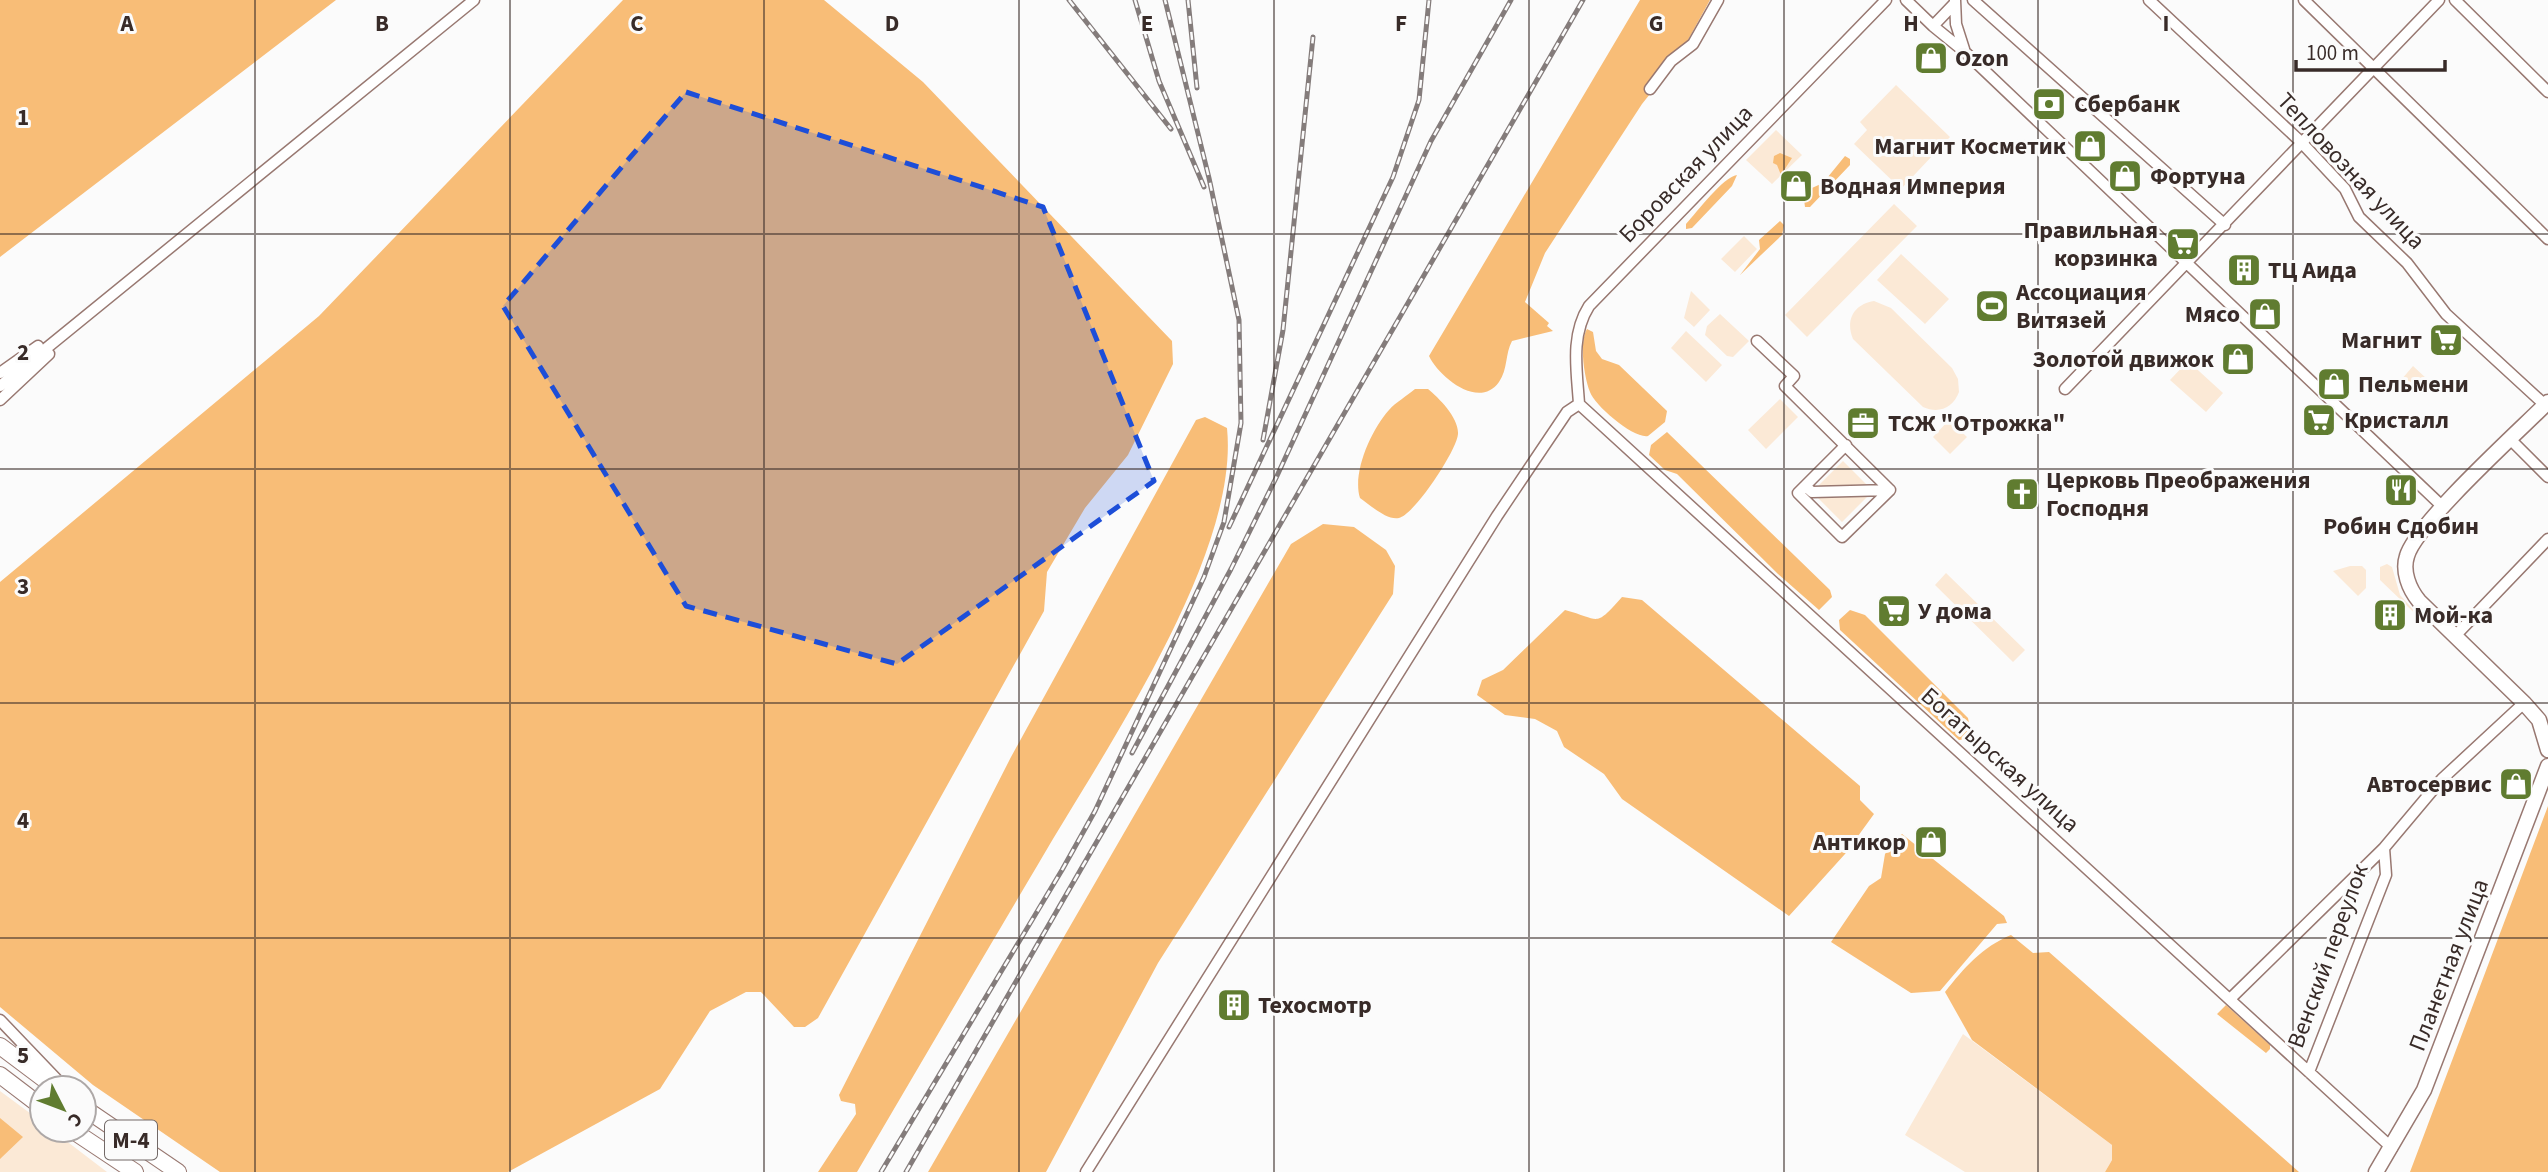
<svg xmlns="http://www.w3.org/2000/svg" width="2548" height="1172" font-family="'Source Sans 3',sans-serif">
<rect width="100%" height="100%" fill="#fbfbfb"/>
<path fill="#fbe9d6" d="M1896,85L1950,137L1901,189L1854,144L1867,130L1860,122Z
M1776,130L1802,155L1772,184L1746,160Z
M1894,204L1917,226L1807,337L1785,315Z
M1744,236L1757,249L1735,272L1721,259Z
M1901,254L1949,299L1925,324L1877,280Z
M1691,291L1710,310L1694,327L1684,318Z
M1874,301L1891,308L1952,368L1958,379L1959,392C1953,408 1939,414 1923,407L1853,339C1845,320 1854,304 1874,301Z
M1720,314L1749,341L1733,357L1727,356L1705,335L1707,326Z
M1686,331L1722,365L1706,382L1671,348Z
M2188,361L2223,393L2206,412L2170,380Z
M2413,366L2427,379L2414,392L2401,380Z
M1780,399L1798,417L1766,449L1748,430Z
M1949,420L1967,437L1950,454L1933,437Z
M1843,461L1873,491L1842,522L1812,492Z
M2387,564L2392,567L2400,595L2428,626L2380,580V567Z
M2350,566H2362L2366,570V588L2358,596L2333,571Z
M1946,573L2025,650L2013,662L1935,585Z
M1963,1034L2112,1145V1160L2105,1172H1965L1905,1135Z
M0,1091L42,1122V1130H52L107,1172H0Z"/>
<path fill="#f8bd77" d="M0,0H336L0,257Z
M623,0H824L923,82L1172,341L1173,364L1128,455L1085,508L1047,572L1044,611L818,1018L805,1027H794L761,992H746L710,1011L660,1089L508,1172H220L93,1085L0,1007V582L319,316Z
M1640,0H1710L1677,60L1642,104L1545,253L1525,302L1549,323L1547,326L1553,331L1512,341C1505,354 1508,369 1499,382C1479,410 1439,377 1429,356Z
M1780,153L1792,158L1781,175L1777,165L1773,163L1774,156Z
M1845,156L1850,159V165L1810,207H1805L1803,192L1823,183Z
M1737,175L1732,186L1692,228L1686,229V224C1697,212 1723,177 1737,175Z
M1780,221L1784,225L1782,235L1740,275L1760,249L1759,240Z
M1587,329L1593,332L1596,351L1602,359L1619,365L1667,411L1665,422L1648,436C1634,439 1595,406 1590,392C1584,377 1579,342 1587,329Z
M1415,389H1428C1439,398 1459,418 1458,434C1457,450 1415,514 1399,518C1387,521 1369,504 1360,498C1352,473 1371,430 1389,410C1396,402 1407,396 1415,389Z
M1205,417L1227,428C1240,555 1104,751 1040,861C979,964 918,1068 857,1172H818L856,1114L855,1104L841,1101L839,1095L1011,757L1196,420Z
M1667,432L1830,590L1832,597L1819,610L1778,574L1677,474L1665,470L1649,455L1651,445Z
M1323,524L1354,527L1386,550L1395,566L1393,594L1158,963L1046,1172H928L1291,544Z
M1622,597L1642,600L1860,786V800L1874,814L1845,854L1789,916L1622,799L1604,774L1564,747L1557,731L1535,719L1505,715L1477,695L1482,680L1503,670L1565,610C1602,620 1594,628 1622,597Z
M1850,610L1865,615L1968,718L1970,728L1965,739L1959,740L1840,630L1839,620Z
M2548,806V1172H2410Z
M1902,834L2004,916L2007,923L1997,924L1940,991L1911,993L1831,942L1869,886L1881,878L1885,854Z
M2011,935L2033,953L2049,952L2299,1172H2105L2112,1160V1145L1972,1040L1945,992C1964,968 1982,947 2011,935Z
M2226,1005L2270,1045V1049L2266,1053L2217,1014Z
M0,1118L23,1137L0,1159Z"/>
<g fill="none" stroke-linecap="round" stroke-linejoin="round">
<g stroke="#987871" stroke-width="13">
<path id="minor" d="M1906,0L1933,26L1955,3
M1955,0L1956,24L1964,49
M1973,0L2225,225
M2149,0L2301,142L2345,189L2359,217L2407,263L2446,314L2545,405
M2304,0L2548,239
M2455,0L2548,92
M1933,26L1965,52L2443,507
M1650,89L1671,61L1693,44L1718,0
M1757,341L1794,376L1785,386L1890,490L1842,537L1798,493L1846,445
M0,373L38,346
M0,386L474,0
M2065,389L2439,0
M0,400L49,354
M1579,404L2392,1148
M1579,404C1577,371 1570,336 1589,306L1886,0
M2511,440L2548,477
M1805,486L1812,492L1890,490
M2455,636L2548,539
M2230,999L2384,848
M0,1020L65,1088
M2309,1072L2386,875L2384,848L2442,779L2524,703
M1086,1172L1497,516L1567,412L1579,404"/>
</g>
<g stroke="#987871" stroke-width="17">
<path id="major" d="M2548,402C2519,431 2416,524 2407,556C2402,571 2409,589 2419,601L2524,703L2539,720L2548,750
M2376,1172L2424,1090L2548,766"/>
</g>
<g stroke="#987871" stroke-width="18">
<path id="highway" d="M0,1046L56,1088
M0,1075L42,1107
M84,1108L178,1172
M72,1130L135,1172"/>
</g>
<use href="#minor" stroke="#fff" stroke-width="10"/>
<use href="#major" stroke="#fff" stroke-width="14"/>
<use href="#highway" stroke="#fff" stroke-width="16"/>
<g stroke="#847c7b" stroke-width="5">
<path id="rail" d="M1069,0L1171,129
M1135,0L1159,81L1204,187
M1188,0L1197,88
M1263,440L1283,330L1313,37
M1229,527L1393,177L1419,100L1429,0
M1132,753L1231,569L1276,478L1431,141L1511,0
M881,1172L1062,870L1095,811L1204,577L1224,522L1241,423L1239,320L1209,178L1165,0
M906,1172L1583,0"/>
</g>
<use href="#rail" stroke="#fbfbfb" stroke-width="2.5" stroke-dasharray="8" stroke-linecap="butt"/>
</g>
<path fill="#1d4ed8" fill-opacity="0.2" stroke="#1d4ed8" stroke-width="5" stroke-dasharray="14 9" stroke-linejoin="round" d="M686,92L1043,207L1154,481L897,664L686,606L503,306Z"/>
<path fill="none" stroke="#382b28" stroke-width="2" stroke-opacity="0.55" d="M255,0V1172M510,0V1172M764,0V1172M1019,0V1172M1274,0V1172M1529,0V1172M1784,0V1172M2038,0V1172M2293,0V1172M0,234H2548M0,469H2548M0,703H2548M0,938H2548"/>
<defs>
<g id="shop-square" transform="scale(1.75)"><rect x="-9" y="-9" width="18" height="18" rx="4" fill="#607c30" stroke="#fbfbfb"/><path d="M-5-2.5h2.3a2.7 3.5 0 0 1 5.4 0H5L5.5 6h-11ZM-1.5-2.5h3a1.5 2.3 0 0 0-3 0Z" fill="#fff"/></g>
<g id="bank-square" transform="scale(1.75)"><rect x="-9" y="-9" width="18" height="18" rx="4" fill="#607c30" stroke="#fbfbfb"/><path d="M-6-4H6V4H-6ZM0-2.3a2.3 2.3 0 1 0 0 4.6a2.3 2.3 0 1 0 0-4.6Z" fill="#fff"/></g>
<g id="supermarket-square" transform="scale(1.75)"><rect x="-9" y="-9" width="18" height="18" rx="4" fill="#607c30" stroke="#fbfbfb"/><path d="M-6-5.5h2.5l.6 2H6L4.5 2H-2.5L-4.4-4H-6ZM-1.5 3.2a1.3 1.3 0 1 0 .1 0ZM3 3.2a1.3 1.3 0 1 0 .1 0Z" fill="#fff"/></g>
<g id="building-square" transform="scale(1.75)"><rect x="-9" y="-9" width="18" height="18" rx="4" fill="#607c30" stroke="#fbfbfb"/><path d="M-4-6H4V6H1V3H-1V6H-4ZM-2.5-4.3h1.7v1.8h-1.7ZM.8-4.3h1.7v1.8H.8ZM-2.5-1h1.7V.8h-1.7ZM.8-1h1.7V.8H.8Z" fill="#fff"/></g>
<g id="stadium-square" transform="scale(1.75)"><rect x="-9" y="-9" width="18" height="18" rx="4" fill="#607c30" stroke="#fbfbfb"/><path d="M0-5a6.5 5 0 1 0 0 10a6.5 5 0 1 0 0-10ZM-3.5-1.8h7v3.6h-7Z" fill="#fff"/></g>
<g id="office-square" transform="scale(1.75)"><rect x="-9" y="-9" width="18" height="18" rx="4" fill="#607c30" stroke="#fbfbfb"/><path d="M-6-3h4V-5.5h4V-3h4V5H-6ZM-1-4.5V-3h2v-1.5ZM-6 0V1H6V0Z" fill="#fff"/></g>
<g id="restaurant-square" transform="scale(1.75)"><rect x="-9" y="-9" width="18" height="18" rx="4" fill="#607c30" stroke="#fbfbfb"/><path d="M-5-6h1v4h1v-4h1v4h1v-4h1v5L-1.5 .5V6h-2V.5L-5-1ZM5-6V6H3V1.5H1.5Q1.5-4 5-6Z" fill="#fff"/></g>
<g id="church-square" transform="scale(1.75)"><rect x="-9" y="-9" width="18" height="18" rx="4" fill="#607c30" stroke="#fbfbfb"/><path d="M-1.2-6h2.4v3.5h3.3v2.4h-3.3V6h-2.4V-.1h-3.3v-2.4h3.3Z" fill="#fff"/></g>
</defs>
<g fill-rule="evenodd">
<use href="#shop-square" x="1931" y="58"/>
<use href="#bank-square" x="2049" y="104"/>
<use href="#shop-square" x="2090" y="146"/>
<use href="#shop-square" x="2125" y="176"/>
<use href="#shop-square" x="1796" y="186"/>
<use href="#supermarket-square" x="2183" y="244"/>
<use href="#building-square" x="2244" y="270"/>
<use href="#stadium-square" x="1992" y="306"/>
<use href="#shop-square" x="2265" y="314"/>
<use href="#supermarket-square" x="2446" y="340"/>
<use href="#shop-square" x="2238" y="359"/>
<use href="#shop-square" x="2334" y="384"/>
<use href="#supermarket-square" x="2319" y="420"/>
<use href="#office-square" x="1863" y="423"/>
<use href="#restaurant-square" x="2401" y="490"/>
<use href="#church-square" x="2022" y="494"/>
<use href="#supermarket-square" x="1894" y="611"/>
<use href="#building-square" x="2390" y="615"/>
<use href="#shop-square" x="2516" y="784"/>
<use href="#shop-square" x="1931" y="842"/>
<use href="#building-square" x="1234" y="1005"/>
</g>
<g text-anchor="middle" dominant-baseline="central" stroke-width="6" stroke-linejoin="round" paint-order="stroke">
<rect fill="#fbfbfb" stroke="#726967" stroke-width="2" x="105" y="1120.5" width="52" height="39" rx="5"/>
<g font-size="23" font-weight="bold" fill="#382b28">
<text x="131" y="1140">М-4</text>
</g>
<g font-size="24" font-weight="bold" fill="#382b28" stroke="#fbfbfb" text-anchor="start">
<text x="1955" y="58">Ozon</text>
<text x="2074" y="104">Сбербанк</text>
<text x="2066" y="146" text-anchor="end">Магнит Косметик</text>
<text x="2150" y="176">Фортуна</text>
<text x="1820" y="186">Водная Империя</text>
<text x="2158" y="230" text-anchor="end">Правильная<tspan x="2158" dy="28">корзинка</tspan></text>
<text x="2268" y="270">ТЦ Аида</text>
<text x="2016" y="292">Ассоциация<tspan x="2016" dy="28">Витязей</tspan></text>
<text x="2240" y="314" text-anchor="end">Мясо</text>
<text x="2422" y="340" text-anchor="end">Магнит</text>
<text x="2214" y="359" text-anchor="end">Золотой движок</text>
<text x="2358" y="384">Пельмени</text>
<text x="2344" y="420">Кристалл</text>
<text x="1888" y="423">ТСЖ "Отрожка"</text>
<text x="2046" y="480">Церковь Преображения<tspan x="2046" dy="28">Господня</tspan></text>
<text x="2401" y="526" text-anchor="middle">Робин Сдобин</text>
<text x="1918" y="611">У дома</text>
<text x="2414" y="615">Мой-ка</text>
<text x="2492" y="784" text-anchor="end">Автосервис</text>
<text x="1906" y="842" text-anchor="end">Антикор</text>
<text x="1258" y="1005">Техосмотр</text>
</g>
<g font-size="24" fill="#382b28" stroke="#fbfbfb">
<text transform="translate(2351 171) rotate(47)">Тепловозная улица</text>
<text transform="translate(1686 174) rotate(-46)">Боровская улица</text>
<text transform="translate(2000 760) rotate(42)">Богатырская улица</text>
<text transform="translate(2328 956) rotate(-70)">Венский переулок</text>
<text transform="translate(2449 965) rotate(-69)">Планетная улица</text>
</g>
</g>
<g font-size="23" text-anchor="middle" font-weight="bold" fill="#382b28" stroke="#fbfbfb" stroke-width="6" stroke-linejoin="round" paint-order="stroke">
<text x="127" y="31">A</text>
<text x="382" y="31">B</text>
<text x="637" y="31">C</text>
<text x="892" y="31">D</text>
<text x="1147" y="31">E</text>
<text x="1401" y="31">F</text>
<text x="1656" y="31">G</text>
<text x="1911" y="31">H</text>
<text x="2166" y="31">I</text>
<text x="23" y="125">1</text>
<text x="23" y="360">2</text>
<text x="23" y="594">3</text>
<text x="23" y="828">4</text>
<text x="23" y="1063">5</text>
</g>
<g transform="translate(63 1109) rotate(132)"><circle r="33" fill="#fbfbfb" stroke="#ada8a7" stroke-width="2"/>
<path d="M0-5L12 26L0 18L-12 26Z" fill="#607c30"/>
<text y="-10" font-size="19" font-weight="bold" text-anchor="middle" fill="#382b28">С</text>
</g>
<path d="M2296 60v10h149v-10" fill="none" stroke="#382b28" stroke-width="3.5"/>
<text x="2306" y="60" font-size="21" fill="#382b28" stroke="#fbfbfb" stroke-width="5" paint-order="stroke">100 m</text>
</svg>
